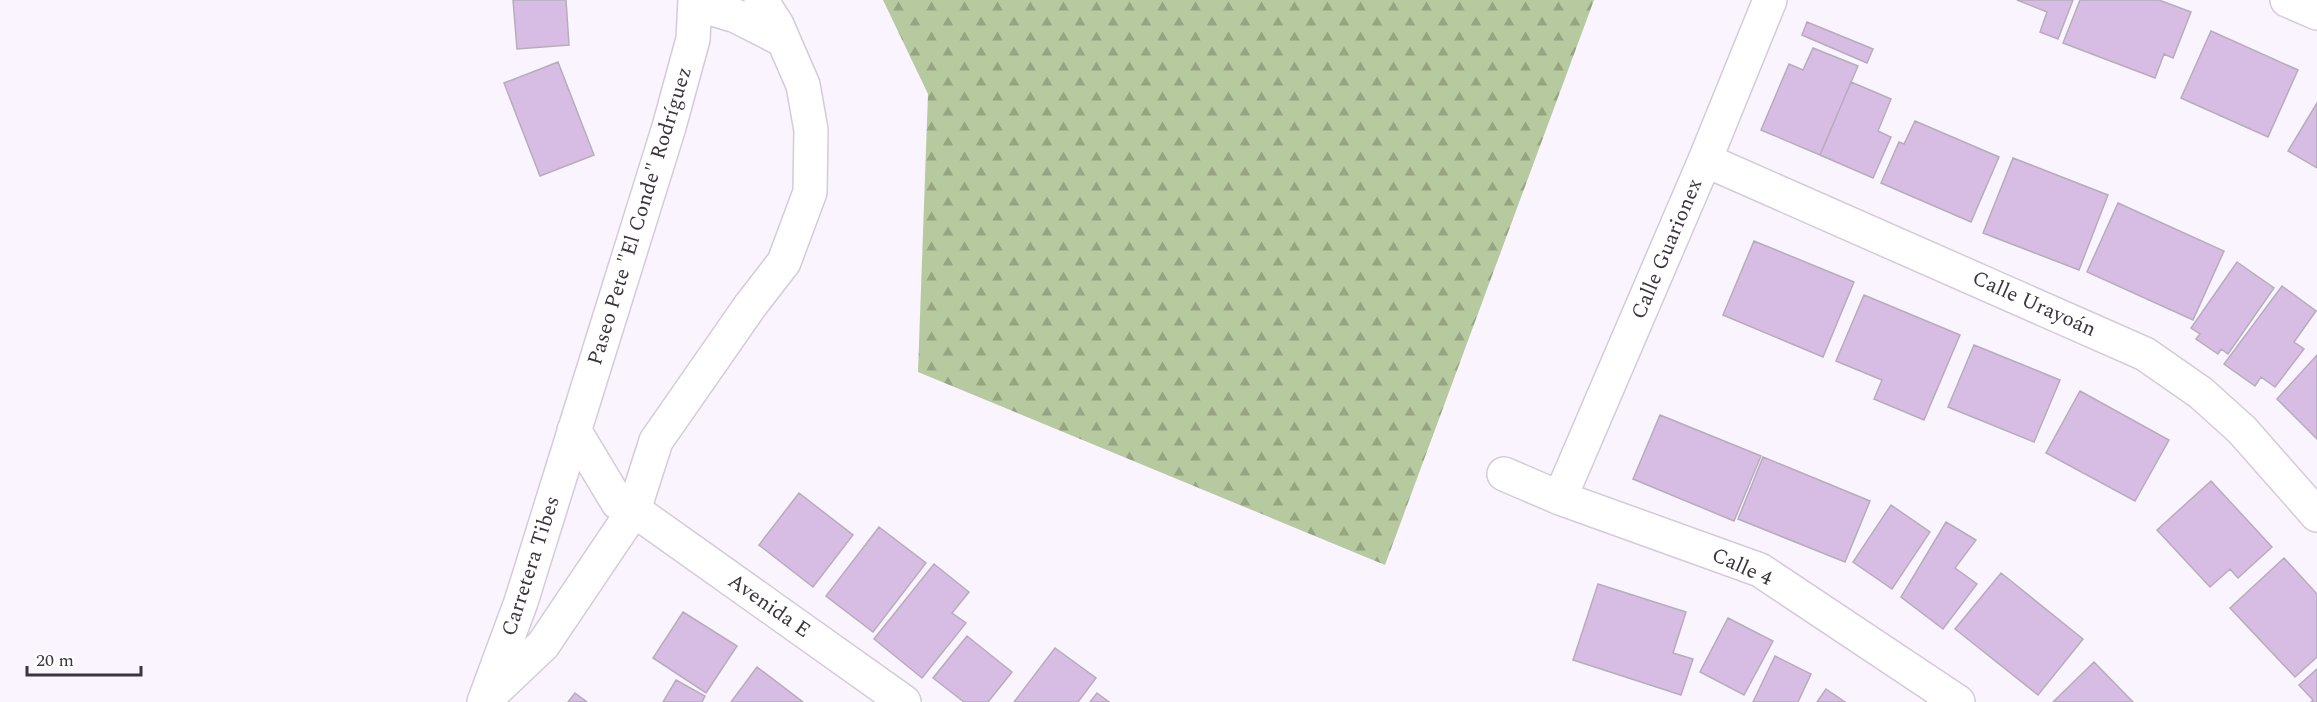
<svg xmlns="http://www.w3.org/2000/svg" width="2317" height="702" font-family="Spectral,serif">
<defs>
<pattern id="forest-firs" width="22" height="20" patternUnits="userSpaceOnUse" patternTransform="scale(1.5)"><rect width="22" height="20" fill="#b7c99e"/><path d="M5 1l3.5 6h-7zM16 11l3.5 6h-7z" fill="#96a482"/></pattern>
</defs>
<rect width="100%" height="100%" fill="#faf4fe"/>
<path fill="url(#forest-firs)" d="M883,0H1594L1385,565L918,372L928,94Z"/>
<path fill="#d7bde4" stroke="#b7acbc" stroke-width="1.5" d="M513,0H566L569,45L517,49Z
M2017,0H2073L2058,39L2040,32L2047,12Z
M2080,0H2159L2191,12L2173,58L2164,54L2155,78L2063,43Z
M1807,22L1873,49L1867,63L1802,35Z
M2211,31L2298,70L2268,137L2181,98Z
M1813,48L1858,66L1820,155L1761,130L1789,64L1803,70Z
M558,62L594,155L540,176L504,83Z
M1851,82L1891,99L1878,131L1891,137L1873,178L1820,155Z
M2317,103V168L2288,151Z
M1915,121L1999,157L1971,222L1881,183L1899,142L1904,144Z
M2013,158L2108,195L2079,270L1983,233Z
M2118,203L2224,251L2193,320L2087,272Z
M1754,241L1854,282L1823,357L1723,315Z
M2237,262L2274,288L2228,354L2221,349L2218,354L2196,339L2200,334L2191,328Z
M2282,286L2316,311L2294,342L2304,349L2275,387L2261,377L2255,386L2224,364Z
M1864,295L1960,335L1924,420L1874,399L1882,380L1836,361Z
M1974,345L2060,380L2034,442L1948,407Z
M2317,355V439L2277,399Z
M2080,391L2169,440L2135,501L2046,453Z
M1660,415L1761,456L1734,521L1633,479Z
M1763,457L1870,501L1845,562L1738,519Z
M2211,481L2272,547L2238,578L2230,569L2210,587L2157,530Z
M799,493L853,535L813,587L759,545Z
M1891,505L1930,532L1892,589L1853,562Z
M1946,522L1976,540L1955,568L1977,584L1943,629L1901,597Z
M879,527L926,563L873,632L826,596Z
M2284,558L2317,594V657L2295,677L2230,608Z
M934,564L969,592L952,613L966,623L922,678L874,639Z
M2001,573L2083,639L2038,695L1955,629Z
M1598,584L1686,612L1673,653L1693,659L1681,695L1573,660Z
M683,612L737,646L706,693L653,658Z
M1728,618L1773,641L1744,695L1700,672Z
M967,636L1012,672L988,702H964L933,678Z
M1055,648L1096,678L1078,702H1014Z
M1775,656L1811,674L1798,702H1753Z
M2094,662L2133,702H2053Z
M757,667L803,702H731Z
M2317,669V702H2311L2313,700L2299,685Z
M676,680L705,696L702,702H663Z
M1826,689L1845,702H1817Z
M575,693L587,702H568Z
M1097,693L1109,702H1090Z"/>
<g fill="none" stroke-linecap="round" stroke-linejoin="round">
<g stroke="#d5cada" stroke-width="36">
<path id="minor" d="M2287,0L2317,13
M1705,160L2145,354L2201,393L2242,430L2317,515
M1504,474L1560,498L1760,570L1958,702
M1560,498L1705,160L1770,0
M634,510L904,702
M485,700L543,645L634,510L656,441L750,306L784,262L810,192L811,130L803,85L777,25L761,0"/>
</g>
<g stroke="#d5cada" stroke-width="36">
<path id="tertiary" d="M696,4L736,16L783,40
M574,430L618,503L634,510
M484,702L521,602L669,127L693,39L695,0"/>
</g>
<use href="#minor" stroke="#fff" stroke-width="33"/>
<use href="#tertiary" stroke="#fff" stroke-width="33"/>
</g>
<g text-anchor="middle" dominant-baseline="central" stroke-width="6" stroke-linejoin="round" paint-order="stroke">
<g font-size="21" fill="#3b363d" stroke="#fff">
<text transform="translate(640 216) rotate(-73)">Paseo Pete "El Conde" Rodríguez</text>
<text transform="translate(1667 249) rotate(-67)">Calle Guarionex</text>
<text transform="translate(2034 304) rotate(24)">Calle Urayoán</text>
<text transform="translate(531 566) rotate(-72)">Carretera Tibes</text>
<text transform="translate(1742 567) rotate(24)">Calle 4</text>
<text transform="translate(769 606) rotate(35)">Avenida E</text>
</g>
</g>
<path d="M27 666v9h114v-9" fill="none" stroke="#3b363d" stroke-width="3"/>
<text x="36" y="666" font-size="18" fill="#3b363d" stroke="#ffffff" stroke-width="4.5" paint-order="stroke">20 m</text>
</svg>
